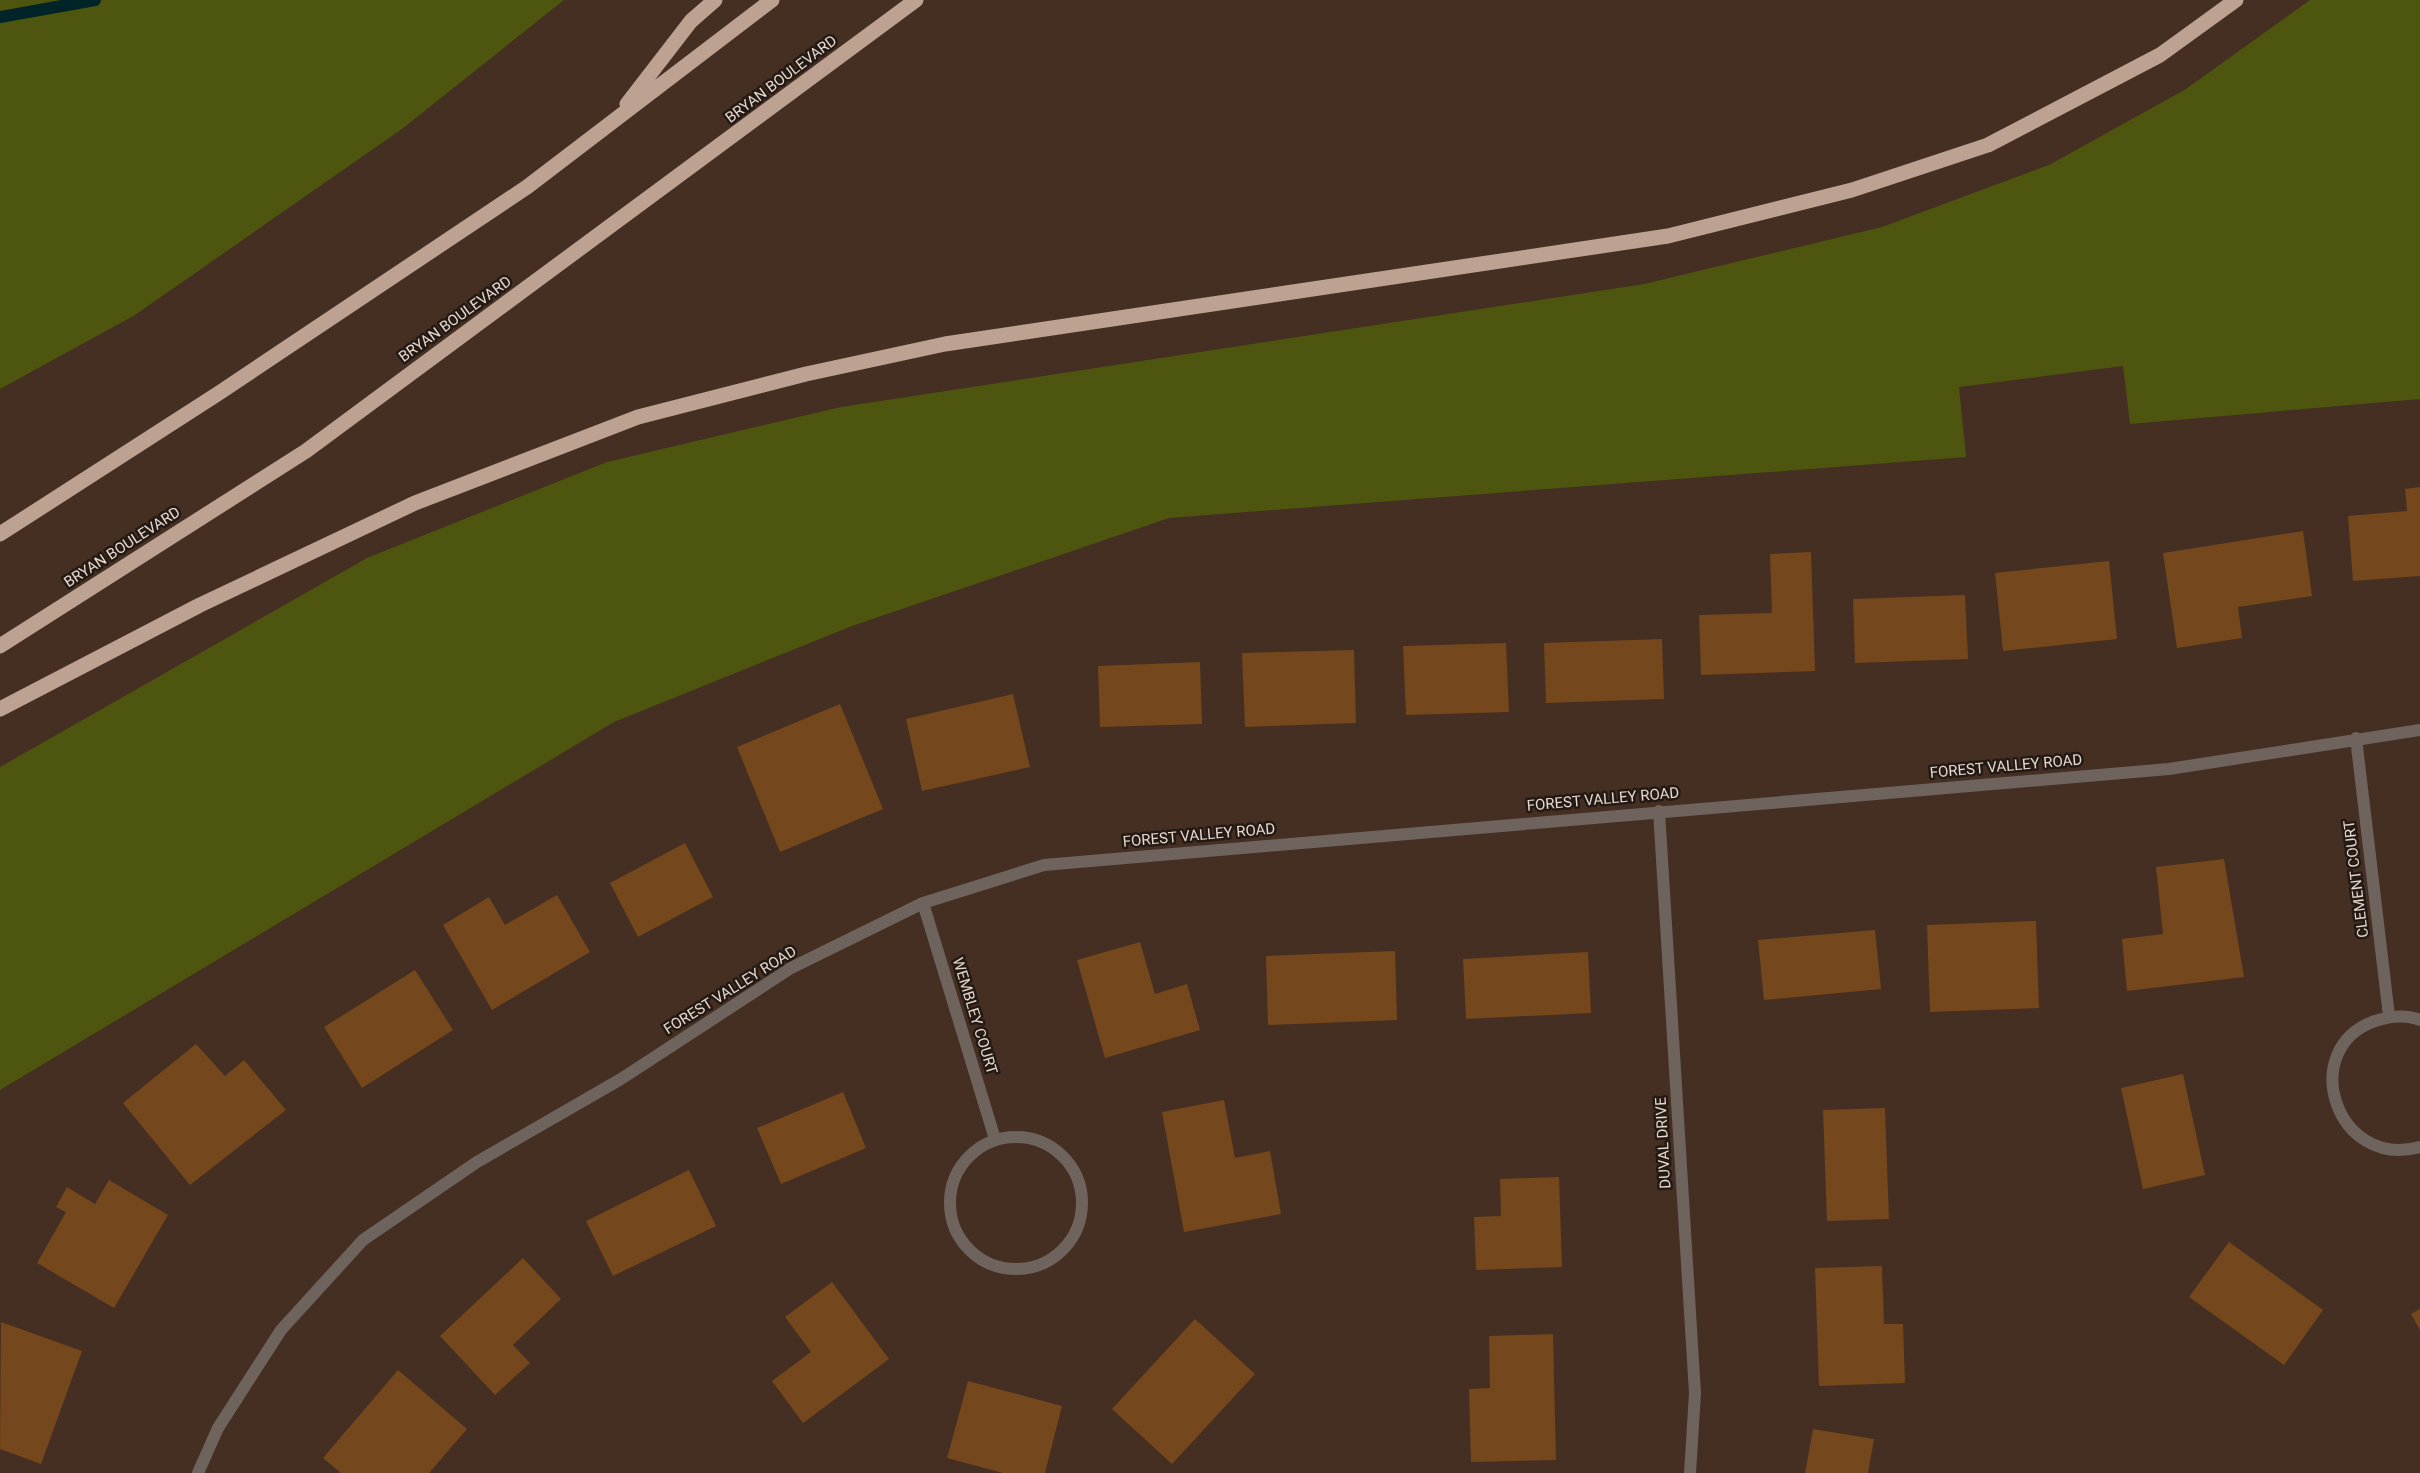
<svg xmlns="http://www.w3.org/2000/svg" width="2420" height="1473" font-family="Roboto,sans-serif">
<rect width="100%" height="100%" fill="#452f23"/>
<path fill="#4e550e" d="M0,0H564L402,129L135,315L0,389Z
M2310,0H2420V399L2130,424L2123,366L1959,387L1966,457L1169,518L852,626L614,722L0,1090V767L367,558L607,462L841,407L1644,284L1882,227L2049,165L2186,89Z"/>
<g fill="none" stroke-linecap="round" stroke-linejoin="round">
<path stroke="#002427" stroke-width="12" d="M0,17L95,0"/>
</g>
<path fill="#74471c" d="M2420,487V576L2353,581L2348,516L2407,511L2405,489Z
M2303,531L2312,596L2238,607L2242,638L2177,648L2163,553Z
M1811,552L1815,671L1701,675L1699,615L1772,613L1770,554Z
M2109,561L2117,639L2003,651L1995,573Z
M1965,595L1968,659L1855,663L1853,599Z
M1662,639L1664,699L1546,703L1544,643Z
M1506,643L1509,712L1406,715L1403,646Z
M1354,650L1356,723L1245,727L1242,653Z
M1200,662L1202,724L1100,727L1098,666Z
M1013,694L1030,767L922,791L906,719Z
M840,704L883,809L780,852L737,747Z
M685,843L713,897L638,937L610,883Z
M2224,859L2244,977L2127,991L2122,939L2163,934L2156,867Z
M557,895L590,952L492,1010L443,925L489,897L505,925Z
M2036,921L2039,1008L1930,1012L1927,925Z
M1875,930L1881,989L1764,1000L1758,940Z
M1140,942L1155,994L1187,984L1200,1030L1105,1058L1077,960Z
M1395,951L1397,1020L1268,1025L1266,956Z
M1588,952L1591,1013L1466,1019L1463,959Z
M415,970L453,1030L362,1088L324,1027Z
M196,1044L225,1076L244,1060L286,1110L190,1185L123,1103Z
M2183,1074L2205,1175L2143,1189L2121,1088Z
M843,1092L866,1148L781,1184L757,1128Z
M1224,1100L1235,1158L1270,1151L1281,1214L1184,1232L1162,1112Z
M1885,1108L1889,1219L1827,1221L1823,1110Z
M689,1170L716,1226L613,1276L586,1221Z
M1559,1177L1562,1267L1476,1270L1474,1217L1501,1216L1500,1179Z
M109,1180L168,1215L114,1308L37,1263L66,1212L56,1207L67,1187L95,1204Z
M2229,1242L2323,1310L2284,1365L2189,1297Z
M523,1258L561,1299L513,1345L530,1363L495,1395L440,1336Z
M1882,1266L1884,1324H1903L1905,1383L1819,1386L1815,1268Z
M832,1282L889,1359L803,1423L772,1381L811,1352L785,1317Z
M2420,1309V1330L2411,1314Z
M1195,1319L1255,1374L1172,1464L1112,1409Z
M1,1322L82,1351L41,1464L0,1449Z
M1553,1334L1556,1460L1471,1462L1469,1389L1490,1388L1489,1336Z
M398,1370L467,1429L429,1473H341L323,1458Z
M968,1381L1062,1406L1045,1473H1003L947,1458Z
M1813,1429L1874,1439L1868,1473H1805Z"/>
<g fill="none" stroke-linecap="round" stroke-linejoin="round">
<path stroke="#6e635d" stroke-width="12" d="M2356,738L2389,1016
M1659,811L1695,1393L1690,1473
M923,903L995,1139
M2420,1020C2405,1014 2390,1016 2375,1021C2297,1048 2335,1170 2420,1147
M950 1203a66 66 0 1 1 132 0a66 66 0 1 1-132 0Z
M198,1473L218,1428L281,1330L363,1240L477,1162L621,1079L791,968L923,903L1044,865L2169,769L2420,730"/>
<path stroke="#bda292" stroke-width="15" d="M627,104L691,21L715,0
M0,534L219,393L527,187L772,0
M0,646L306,451L916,0
M0,709L200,605L415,503L638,417L806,374L945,344L1668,236L1852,190L1988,145L2160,55L2236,0"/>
</g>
<g text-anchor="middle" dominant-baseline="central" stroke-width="5" stroke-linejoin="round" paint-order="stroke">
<g font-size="15" fill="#e7d8d0" stroke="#241a14">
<text transform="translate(781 79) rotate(-37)">BRYAN BOULEVARD</text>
<text transform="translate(455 319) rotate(-36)">BRYAN BOULEVARD</text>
<text transform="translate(122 547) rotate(-33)">BRYAN BOULEVARD</text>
<text transform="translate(2006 766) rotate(-5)">FOREST VALLEY ROAD</text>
<text transform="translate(1603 799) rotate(-5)">FOREST VALLEY ROAD</text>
<text transform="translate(1199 835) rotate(-5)">FOREST VALLEY ROAD</text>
<text transform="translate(2356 879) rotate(-97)">CLEMENT COURT</text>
<text transform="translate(730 990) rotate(-32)">FOREST VALLEY ROAD</text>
<text transform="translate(975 1016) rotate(73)">WEMBLEY COURT</text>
<text transform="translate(1663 1143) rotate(-93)">DUVAL DRIVE</text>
</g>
</g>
</svg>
